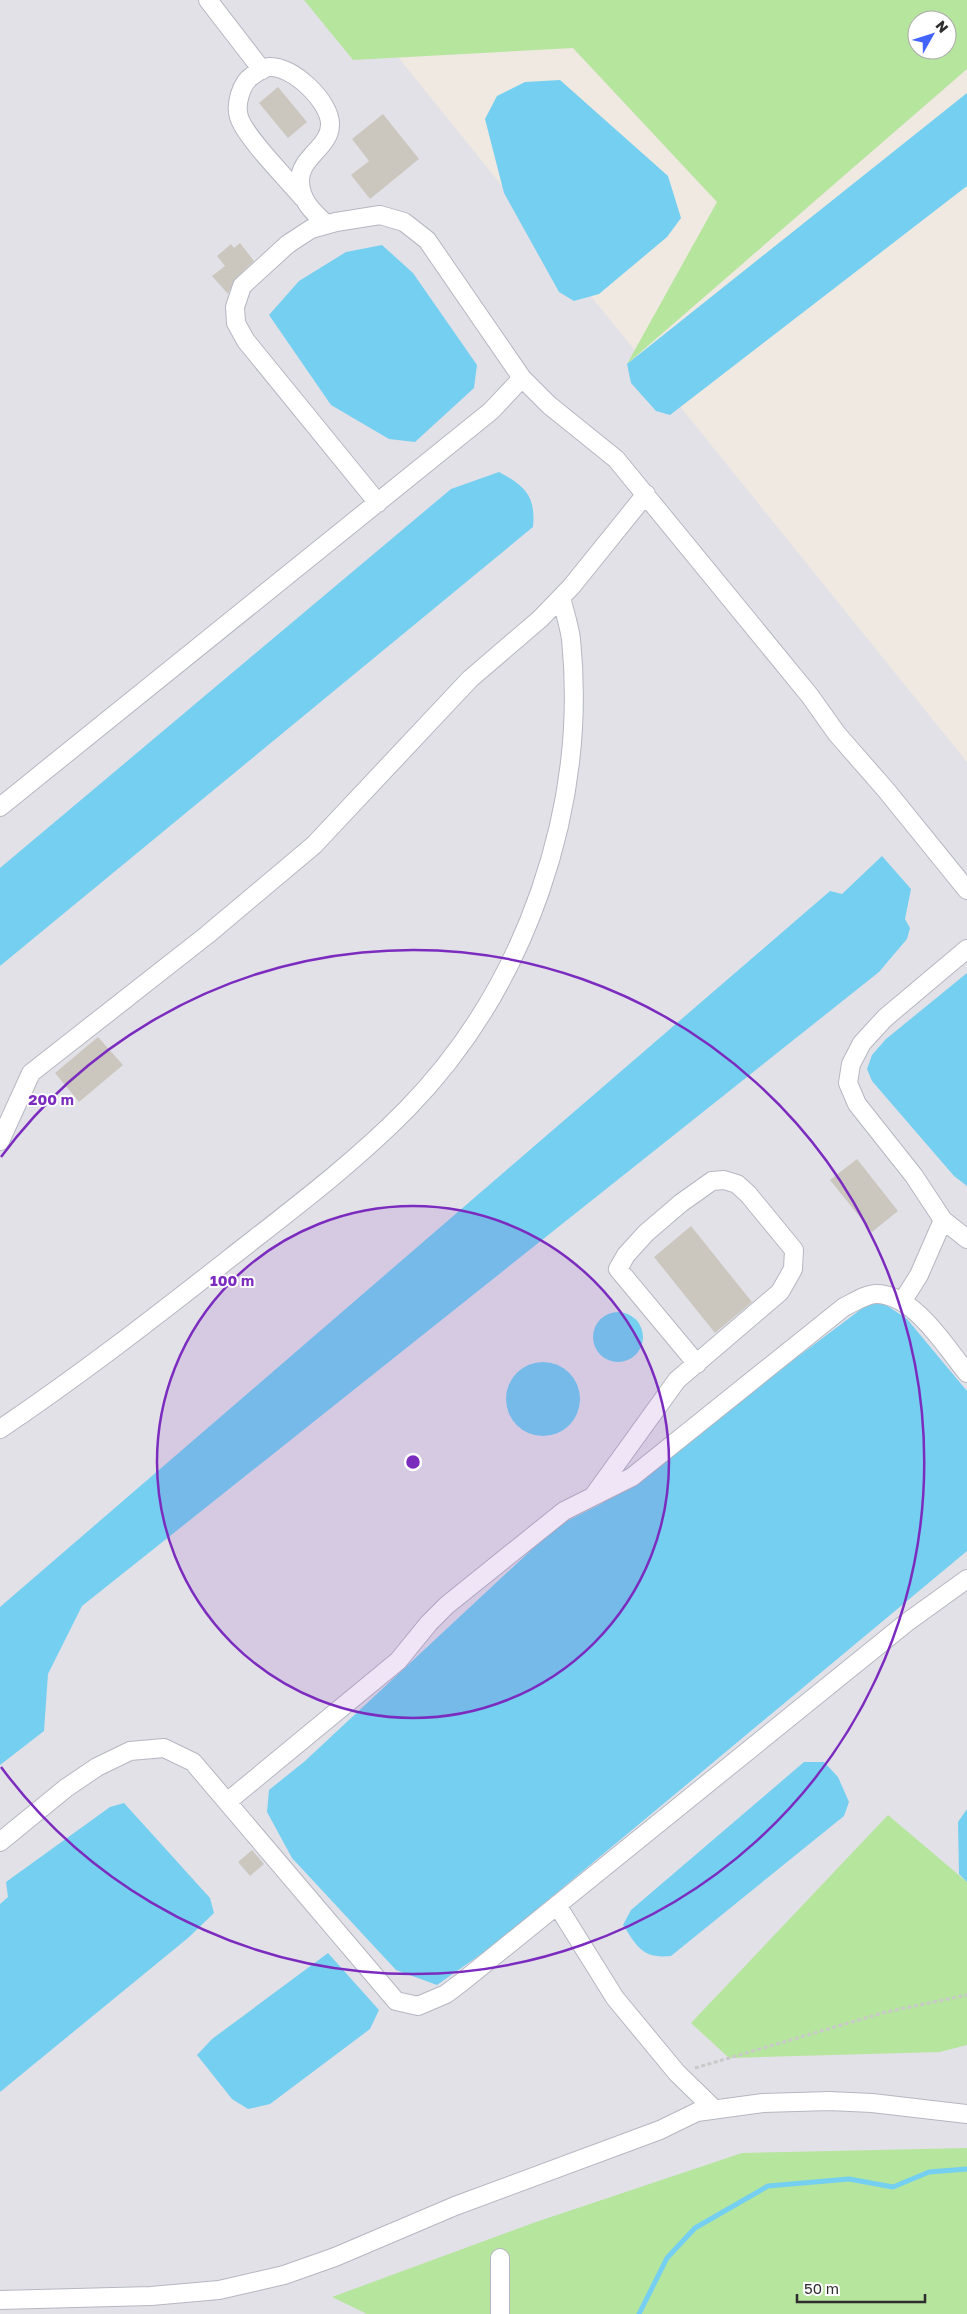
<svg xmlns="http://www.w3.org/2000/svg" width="967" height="2314" font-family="'Golos Text',sans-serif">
<rect width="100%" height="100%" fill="#efe9e1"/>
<path fill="#e3e1e8" d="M0,0H352L967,762V2314H0Z"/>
<path fill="#b6e59e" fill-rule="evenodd" d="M304,0H967V69L627,364L717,202L573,48L353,60ZM917,20H947V50H917Z
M888,1815L967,1882V2045L940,2052L729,2058L691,2023Z
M967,2148V2314H367L332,2297L533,2223L742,2153Z"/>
<path fill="#75cff0" d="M560,80L668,176L681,218L667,237L599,294L574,301L559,292L504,193L485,119L497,96L525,82Z
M967,93V186L670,415L656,411L631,383L627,364Z
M382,245L413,273L477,365L474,388L415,442L389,439L331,405L269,315L299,281L346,252Z
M499,472C525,486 536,496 533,527L0,966V868L451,489Z
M882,856L911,889L905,919L910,928L907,939L879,972L82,1606L48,1674L44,1731L0,1765V1607L830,891L842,894Z
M967,973V1186L954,1176L872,1081L867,1069L872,1055L886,1039Z
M876,1298L907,1319L967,1391V1551L494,1945L437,1985L396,1970L292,1858L267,1812L269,1790L305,1761L557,1526L601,1504Z
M593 1337a25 25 0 1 1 50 0a25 25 0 1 1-50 0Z
M506 1399a37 37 0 1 1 74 0a37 37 0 1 1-74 0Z
M804,1762H824L838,1777L849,1802L844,1816L671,1956C642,1959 637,1946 623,1925L631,1910Z
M124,1803L210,1898L214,1913L188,1938L0,2092V1904L8,1897L6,1882L110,1807Z
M967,1809V1882L959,1874L958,1822Z
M328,1953L379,2010L370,2029L270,2104L248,2109L232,2099L197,2055L212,2039Z"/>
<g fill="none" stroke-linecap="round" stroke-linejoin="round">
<path stroke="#75cff0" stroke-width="5" d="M639,2314L667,2258L695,2228L768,2186L849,2179L893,2187L929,2172L967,2169"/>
</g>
<path fill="#cbc7bf" d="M278,87L307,122L288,138L259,103Z
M383,114L419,159L370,199L351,175L369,161L352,139Z
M240,243L254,261L235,279L228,294L212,276L225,266L217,256L231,244L234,248Z
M98,1037L123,1065L79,1102L55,1073Z
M857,1159L898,1211L872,1232L830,1180Z
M691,1226L752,1302L715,1333L654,1257Z
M252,1850L264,1864L250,1876L238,1862Z"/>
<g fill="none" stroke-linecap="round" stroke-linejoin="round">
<g stroke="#b4b7c1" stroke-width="20">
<path id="minor" d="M208,0L262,70
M303,198C288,180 245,137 239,117C235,105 241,83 252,76C256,73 264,68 269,67C292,65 331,102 330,125C330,147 299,158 300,181C300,200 313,212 326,224
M378,503L246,341L236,323L235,307L242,286L288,244L311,229L336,222L380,215L404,222L427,240L522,378L549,405L616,459L810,696L837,734L886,790L967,890
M0,807L491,411L522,378
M967,949L885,1018L862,1043L851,1064L848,1083L857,1104L914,1176L943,1220L967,1239
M0,1141L31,1073L207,935L314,845L470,679L540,619L571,587L646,494
M902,1302L919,1275L943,1220
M0,1429C79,1376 155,1317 230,1258C290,1211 353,1164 407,1109C526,987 588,808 571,639C569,625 564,610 561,597
M594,1495L677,1380L780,1292L793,1269L794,1250L748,1194L737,1184L724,1180L712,1181L681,1203L646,1233L626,1255L618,1269L697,1364
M227,1802L398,1661L429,1623L447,1605L564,1511L632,1477L844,1307C853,1303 866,1294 876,1294C914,1294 945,1346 967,1373
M0,1842L66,1788L97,1767L130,1751L164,1748L193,1762L396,2001L418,2006L446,1994L462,1982L906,1623L967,1579
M557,1905L615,1998L677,2073L714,2109
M0,2300L151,2296L219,2290L284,2275L335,2257L455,2206L660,2130L697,2112L763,2103L829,2101L872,2103L967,2114
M500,2314V2258"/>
</g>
<path stroke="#c9c9c9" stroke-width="3" stroke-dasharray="4 2.5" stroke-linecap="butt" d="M695,2068L886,2012L967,1995"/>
<use href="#minor" stroke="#fff" stroke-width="18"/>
</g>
<circle cx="413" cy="1462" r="256" fill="#7b2cbf" fill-opacity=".12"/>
<g fill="none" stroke="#7b2cbf" stroke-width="2.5">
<circle cx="413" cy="1462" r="256"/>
<path d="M1 1157A512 512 0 1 1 1 1767"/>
</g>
<circle cx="413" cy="1462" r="8" fill="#7b2cbf" stroke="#fff" stroke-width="2.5"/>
<g font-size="15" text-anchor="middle" font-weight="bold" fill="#7b2cbf" stroke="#fff" stroke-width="4" stroke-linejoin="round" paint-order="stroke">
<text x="51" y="1105">200 m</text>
<text x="232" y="1286">100 m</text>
</g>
<g transform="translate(932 35) rotate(51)"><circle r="24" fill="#ffffff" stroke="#ababab"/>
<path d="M0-4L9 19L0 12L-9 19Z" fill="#4264fb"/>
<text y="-8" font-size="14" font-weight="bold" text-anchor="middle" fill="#2e2e2e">N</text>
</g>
<path d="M797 2294v8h128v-8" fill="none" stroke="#2e2e2e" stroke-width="2.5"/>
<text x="804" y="2294" font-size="15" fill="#2e2e2e" stroke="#ffffff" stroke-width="4" paint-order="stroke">50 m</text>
</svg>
